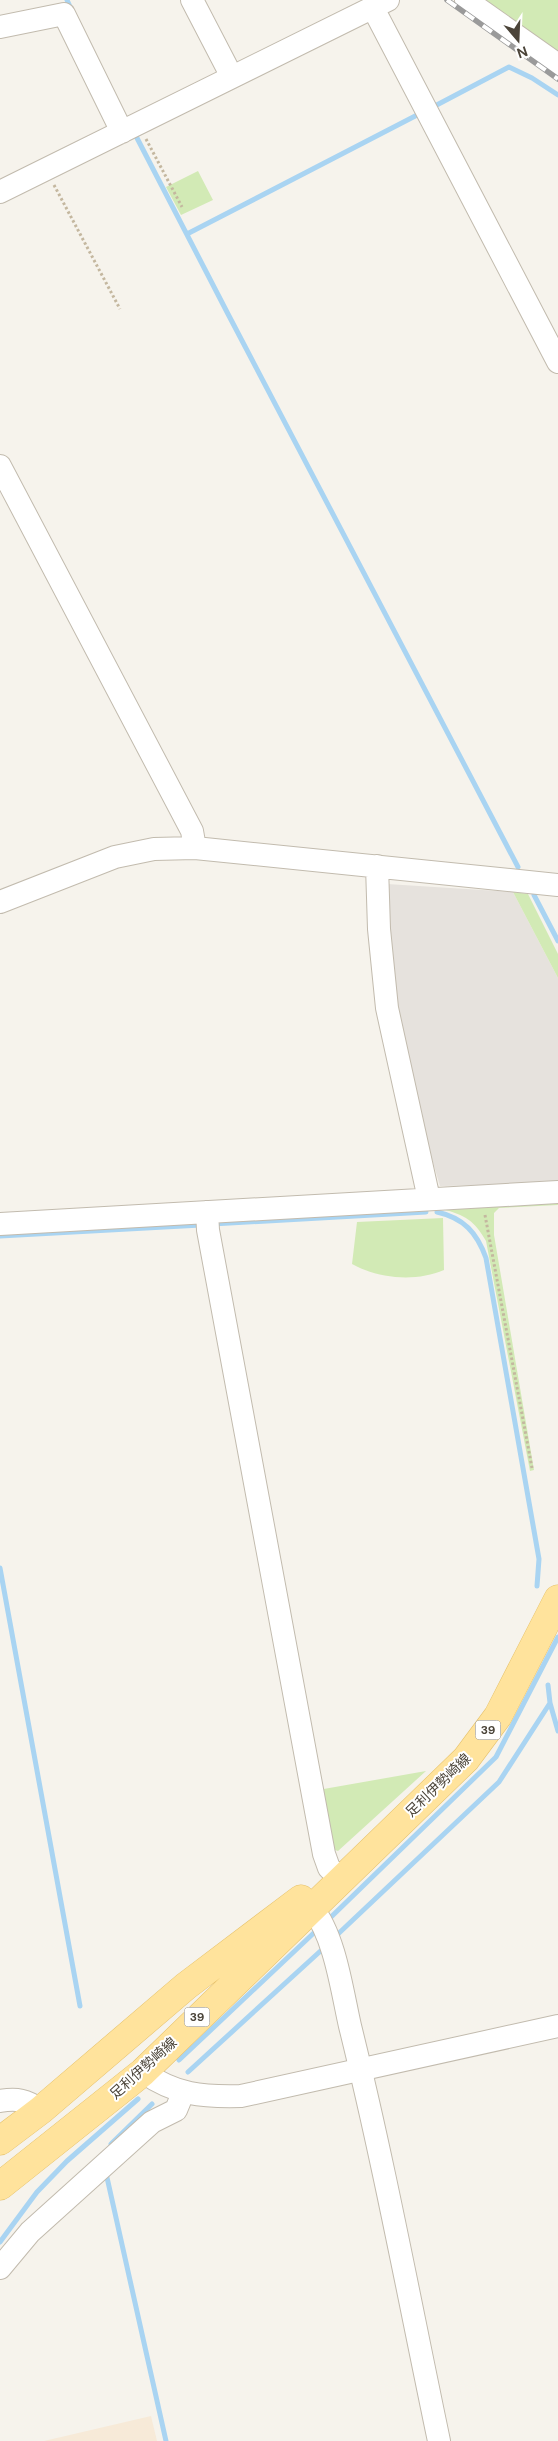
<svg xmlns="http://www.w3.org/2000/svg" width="558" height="2441" font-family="'DM Sans','Noto Sans JP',sans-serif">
<rect width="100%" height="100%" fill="#f6f3ec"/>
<path fill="#f7ead8" d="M151,2416L157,2441H44Z"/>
<path fill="#e6e2dd" d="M387,884L513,892L558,978V1184L440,1186L409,1082L393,1009Z"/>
<path fill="#d2eab5" d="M486,0H558V61L480,6Z
M198,171L213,200L181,215L166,187Z
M513,892L528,894L558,954V978Z
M558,1199V1205L499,1208L494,1213V1235L534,1470L530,1471L486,1241C475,1221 465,1215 442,1209Z
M443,1218L444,1270C416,1282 379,1279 352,1264L357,1222Z
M426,1771L338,1851L329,1848L318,1790Z"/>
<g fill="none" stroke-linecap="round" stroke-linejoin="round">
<path stroke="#a9d4f2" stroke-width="5" d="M67,0L71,9
M431,108L509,67L532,78L558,95
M137,138L228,314L518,867
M187,234L421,113
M534,895L558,941
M437,1212C464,1218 477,1233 486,1258L539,1559L537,1586
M212,1224L426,1212
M0,1236L201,1225
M0,1568L80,2006
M548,1685L550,1703L558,1731
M330,1918L496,1757L558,1637
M338,1934L499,1782L550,1703
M179,2060L318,1929
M188,2072L326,1946
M111,2144L152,2104
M106,2173L166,2441
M0,2242L37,2192L67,2161L138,2099"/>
<g stroke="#c2bbae" stroke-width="24">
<path id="minor" d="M192,0L232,77
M466,0L558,65
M373,8L558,362
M0,27L64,14L122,132
M0,192L388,0
M0,466L192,831L195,848
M377,866L379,929L387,1008L429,1199
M0,902L115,857L154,849L195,848L558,885
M207,1212L208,1230L324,1854L329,1868L335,1873
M0,1224L558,1192
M312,1908C335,1936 342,1991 350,2026C384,2163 410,2303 439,2441
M143,2072C176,2095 202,2097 241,2096L558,2026
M0,2101C17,2098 26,2100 41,2110
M0,2268L30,2232L152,2122L176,2110L183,2093"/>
</g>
<g stroke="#e6c16a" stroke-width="29">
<path id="major" d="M0,2141L41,2110L186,1986L301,1899
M0,2186L143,2072L466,1759L498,1716L558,1599"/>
</g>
<path stroke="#c4b79f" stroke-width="3" stroke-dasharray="2.5 2.5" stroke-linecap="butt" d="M146,139L182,207
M54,185L120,309
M485,1215L532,1468"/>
<use href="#minor" stroke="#fff" stroke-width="22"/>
<use href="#major" stroke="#ffe39c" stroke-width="28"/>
<g stroke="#9a9a9a" stroke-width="5.5">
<path id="rail" d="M447,0L558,79"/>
</g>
<use href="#rail" stroke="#fff" stroke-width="4" stroke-dasharray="11" stroke-linecap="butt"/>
</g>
<g text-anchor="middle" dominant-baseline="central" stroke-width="4" stroke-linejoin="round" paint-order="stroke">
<g fill="#fff" stroke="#817c74" stroke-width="1">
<rect x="475.5" y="1720.5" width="25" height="19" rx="4"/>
<rect x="184.5" y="2007.5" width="25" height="19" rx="4"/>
</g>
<g font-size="12" font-weight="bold" fill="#4b4439">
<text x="488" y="1730">39</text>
<text x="197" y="2017">39</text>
</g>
<g font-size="14" fill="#4b4439" stroke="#fff">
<text transform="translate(438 1785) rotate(-44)">足利伊勢崎線</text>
<text transform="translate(143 2068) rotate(-42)">足利伊勢崎線</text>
</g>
</g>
<g transform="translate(518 40) rotate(161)" stroke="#ffffff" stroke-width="4" paint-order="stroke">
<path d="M0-4L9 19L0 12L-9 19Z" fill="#4b4439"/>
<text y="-8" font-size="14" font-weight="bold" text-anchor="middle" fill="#4b4439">N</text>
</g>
</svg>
